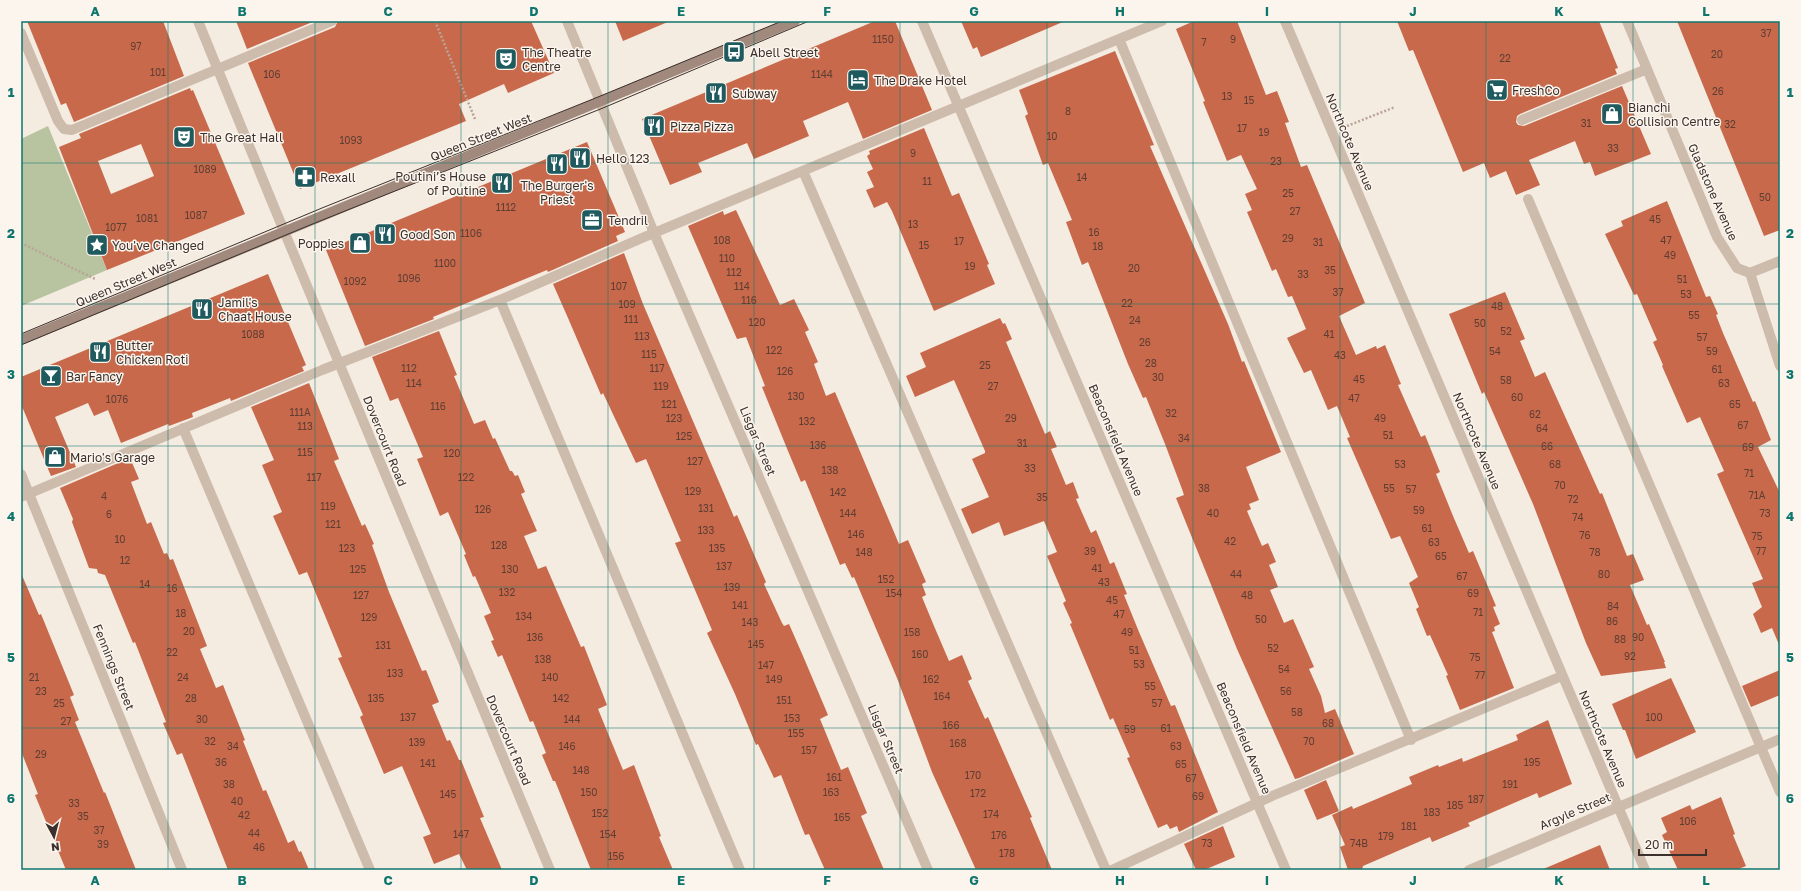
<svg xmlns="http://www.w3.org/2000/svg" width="1801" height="891" font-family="'Golos Text',sans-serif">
<rect width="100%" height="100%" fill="#f4ebe1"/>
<path fill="#b8c4a0" d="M48,126L107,270L21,306V139Z"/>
<path fill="#c8694b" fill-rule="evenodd" d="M27,21H163L184,76L74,122L66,103L61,105Z
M236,21H315L247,49Z
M338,21H531L554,73L508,93L504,84L459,104L466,121L300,189L248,63L335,27Z
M615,21H670L623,41Z
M875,21H895L932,110L863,139L848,102L803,121L809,136L754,159L747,143L698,163L702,172L670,185L642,119Z
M961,21H1065L981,57L977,47L973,49Z
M1194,21H1237L1266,95L1277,91L1289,122L1285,123L1301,167L1307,165L1365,303L1339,316L1356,355L1376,346L1377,349L1385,345L1401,384L1398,385L1421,437L1425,435L1440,472L1436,474L1453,516L1469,553L1473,551L1496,606L1493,607L1500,624L1494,627L1495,631L1492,632L1514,688L1460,710L1446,676L1448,675L1430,635L1427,636L1416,609L1419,607L1409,583L1418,577L1400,536L1391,539L1347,438L1350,437L1337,406L1328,410L1311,370L1304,373L1287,338L1306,329L1292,296L1288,297L1276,269L1272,271L1247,212L1252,210L1245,194L1257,189L1241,155L1227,161L1203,102L1205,101L1176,29Z
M1397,21H1599L1618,68L1615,69L1617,74L1520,114L1517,116L1516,122L1518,125L1524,126L1622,86L1651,154L1595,176L1590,162L1584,164L1575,141L1529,160L1540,185L1516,195L1506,171L1490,178L1484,163L1463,172L1413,50L1409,51Z
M1677,21H1780V230L1764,236Z
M1115,51L1154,145L1150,146L1228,324L1242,362L1244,361L1281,452L1246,467L1259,500L1249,504L1251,509L1247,511L1262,546L1268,543L1276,562L1269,565L1278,587L1270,590L1284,623L1293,619L1314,667L1309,669L1321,696L1325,713L1335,709L1354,754L1299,778L1295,779L1237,649L1176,498L1184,495L1182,489L1165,444L1146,397L1143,398L1128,364L1088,262L1082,265L1066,222L1072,220L1048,163L1043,165L1025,116L1028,114L1019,90Z
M190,88L191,91L193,90L245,214L107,270L59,147L81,138L79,134ZM141,144L154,176L111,194L98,161Z
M924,128L952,196L959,193L989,264L987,265L995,284L934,311L892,211L887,202L874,208L866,190L874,187L867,172L873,169L867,156L870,154L869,151Z
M587,142L625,232L616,236L618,241L548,272L547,270L433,317L434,319L365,346L326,250Z
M1667,201L1706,297L1710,296L1718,314L1716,315L1723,333L1753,402L1755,401L1771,440L1758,447L1780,493V647L1772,628L1761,633L1753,614L1762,607L1752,583L1763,579L1717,474L1724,471L1700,417L1687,423L1662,366L1663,365L1653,342L1657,340L1637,294L1634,295L1605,234L1623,226L1621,221Z
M736,210L780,305L794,299L809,330L805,332L818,362L814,364L826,396L835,392L899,544L908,540L926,582L922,584L926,595L922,597L934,626L949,661L962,655L972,679L968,681L985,719L988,717L1032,817L1030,818L1052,870H976L932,772L897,678L854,577L852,578L845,563L840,565L805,480L801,482L788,451L762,387L765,386L746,337L737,339L688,226L723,211L724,215Z
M624,253L643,304L734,517L737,515L766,582L764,584L782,623L784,626L789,624L803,656L828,715L820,719L841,770L848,767L867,813L861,816L884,870H825L809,834L805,835L781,775L774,778L758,744L756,745L735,694L707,633L712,630L675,543L681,541L646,459L636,463L603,393L601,395L568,318L553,284Z
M268,274L306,365L302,367L304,371L231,401L230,398L192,413L193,417L169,426L168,424L121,443L108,410L94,416L88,403L55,417L76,467L51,476L21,404V377Z
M1505,292L1525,339L1520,341L1535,377L1545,372L1600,494L1602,493L1627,556L1633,554L1644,580L1630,585L1647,625L1649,624L1665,662H1664L1666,668L1601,676L1586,643L1533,504L1484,392L1482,394L1449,314Z
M1000,318L1003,324L1005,323L1012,339L1006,342L1045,434L1050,431L1057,447L1051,449L1066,485L1073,482L1079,498L1076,499L1091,533L1096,530L1110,564L1114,562L1127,594L1124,595L1139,632L1171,706L1175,705L1218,812L1179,832L1177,826L1170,829L1167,824L1158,828L1127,758L1130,757L1113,718L1110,720L1070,624L1072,623L1063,603L1066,601L1047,556L1057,552L1044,521L1004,536L999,522L972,534L961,509L989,497L972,459L985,453V451L954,380L915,397L906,376L926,367L920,353Z
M439,331L457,375L454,376L474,424L485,420L493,439L495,438L510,471H512L515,476L518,475L525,492L521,494L537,531L524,536L538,569L546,566L581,647L584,646L607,705L598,709L623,770L634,765L661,836L659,837L673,870H591L555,781H553L542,755L546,753L533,721L530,722L502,655L498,657L491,641L494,640L484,616L491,613L475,576L473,577L464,555L466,554L448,512L440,516L417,459L423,457L398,398L390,401L372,357Z
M309,383L339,459L334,461L362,526L365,524L374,544L372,545L389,592L422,671L426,670L439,702L432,705L447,741L450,740L459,760H461L484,817L480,818L502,870H467L459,854L434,864L423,837L431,834L402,766L384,774L360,717L363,715L338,658L342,657L307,572L299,575L273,516L282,512L262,465L274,460L251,407Z
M130,458L139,479L131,482L147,524L151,522L164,554L167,553L170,560L173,559L207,646L200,649L216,688L223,685L245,740L243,741L263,791L266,790L288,843L294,840L299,852L301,851L309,870H228L182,753L177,755L163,723L166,722L135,642L133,643L105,575L98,573L97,569L89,568L72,522L73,519L60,488Z
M21,573L39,615L41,614L74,695L70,697L79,720L75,722L104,793L105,792L136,870H66L35,795L38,794L21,751Z
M1780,670V695L1751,707L1742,686Z
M1671,678L1696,732L1636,759L1625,730H1623L1612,704Z
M1548,720L1572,784L1539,798L1537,793L1468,823L1470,826L1432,842L1430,837L1363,866L1362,870H1348L1340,847L1345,845L1332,815L1352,806L1353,809L1412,784L1409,777L1438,765L1439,767L1462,758L1463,762L1518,740L1516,735Z
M1326,780L1339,811L1317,820L1304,790Z
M1721,797L1735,834L1733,835L1746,866L1736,870H1678L1662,835L1667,832L1661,818L1690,805L1692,810Z
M1223,826L1235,857L1204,870H1196L1184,844Z
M1600,845L1610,870H1541Z"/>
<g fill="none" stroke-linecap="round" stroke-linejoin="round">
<path stroke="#b9a596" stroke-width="2.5" stroke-dasharray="2 2" stroke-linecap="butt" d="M435,21L475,119
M1347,126L1395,107
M21,243L95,279"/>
<path stroke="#cdbbac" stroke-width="10" d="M21,33L58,121L64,129L72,130L332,21
M1119,39L1411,740
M1522,120L1647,69
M803,171L1106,870
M1528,199L1780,792
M500,300L740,870
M183,428L370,870
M21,497L322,370L500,300L642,238L1162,21
M1112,870L1272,796L1562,676"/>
<path stroke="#cdbbac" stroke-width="10" d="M198,21L272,202L550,870
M567,21L654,233L928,870
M922,21L1286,870
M1285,21L1645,870
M1627,21L1717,237L1737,268L1750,273L1780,366
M1750,273L1780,261
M21,474L182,870
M1469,870L1780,739"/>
<path stroke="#a18a7d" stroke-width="10" d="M21,340L795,21"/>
<path stroke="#3b302b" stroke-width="1" d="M21,334L322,208L598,97L782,21
M21,345L310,225L603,108L809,21"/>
</g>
<path fill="none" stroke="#0f766e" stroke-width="1" stroke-opacity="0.55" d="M168,21V870M315,21V870M461,21V870M608,21V870M754,21V870M900,21V870M1047,21V870M1193,21V870M1340,21V870M1486,21V870M1633,21V870M21,163H1780M21,304H1780M21,446H1780M21,587H1780M21,728H1780"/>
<defs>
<g id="bus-square" transform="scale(1.15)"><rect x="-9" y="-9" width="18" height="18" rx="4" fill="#1f5a5e" stroke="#fbf5ee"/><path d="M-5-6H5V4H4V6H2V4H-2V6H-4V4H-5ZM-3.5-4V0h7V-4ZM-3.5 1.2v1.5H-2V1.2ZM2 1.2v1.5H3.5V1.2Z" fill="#fff"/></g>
<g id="theatre-square" transform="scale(1.15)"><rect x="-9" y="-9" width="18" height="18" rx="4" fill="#1f5a5e" stroke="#fbf5ee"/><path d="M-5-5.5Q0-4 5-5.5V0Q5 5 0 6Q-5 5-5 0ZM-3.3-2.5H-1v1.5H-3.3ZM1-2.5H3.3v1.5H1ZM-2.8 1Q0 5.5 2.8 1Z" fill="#fff"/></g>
<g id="hotel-square" transform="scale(1.15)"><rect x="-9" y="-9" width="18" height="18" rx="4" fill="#1f5a5e" stroke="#fbf5ee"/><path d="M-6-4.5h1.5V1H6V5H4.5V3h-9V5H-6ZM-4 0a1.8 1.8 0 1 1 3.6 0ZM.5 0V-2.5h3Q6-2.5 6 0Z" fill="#fff"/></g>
<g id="supermarket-square" transform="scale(1.15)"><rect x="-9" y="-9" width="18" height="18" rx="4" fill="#1f5a5e" stroke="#fbf5ee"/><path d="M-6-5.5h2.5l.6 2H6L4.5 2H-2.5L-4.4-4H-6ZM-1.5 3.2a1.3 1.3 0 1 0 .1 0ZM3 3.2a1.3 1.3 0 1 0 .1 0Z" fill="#fff"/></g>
<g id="restaurant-square" transform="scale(1.15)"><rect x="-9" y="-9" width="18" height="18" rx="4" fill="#1f5a5e" stroke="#fbf5ee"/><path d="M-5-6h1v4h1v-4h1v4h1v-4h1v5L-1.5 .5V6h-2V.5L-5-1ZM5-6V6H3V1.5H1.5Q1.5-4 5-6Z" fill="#fff"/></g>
<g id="shop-square" transform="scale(1.15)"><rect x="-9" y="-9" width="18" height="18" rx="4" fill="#1f5a5e" stroke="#fbf5ee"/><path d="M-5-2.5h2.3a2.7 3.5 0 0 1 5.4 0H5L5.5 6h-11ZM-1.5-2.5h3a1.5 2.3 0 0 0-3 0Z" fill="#fff"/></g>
<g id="pharmacy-square" transform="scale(1.15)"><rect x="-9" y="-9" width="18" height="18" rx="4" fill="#1f5a5e" stroke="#fbf5ee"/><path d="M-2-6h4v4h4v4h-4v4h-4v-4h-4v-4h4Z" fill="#fff"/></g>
<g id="office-square" transform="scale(1.15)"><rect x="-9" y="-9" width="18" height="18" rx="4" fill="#1f5a5e" stroke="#fbf5ee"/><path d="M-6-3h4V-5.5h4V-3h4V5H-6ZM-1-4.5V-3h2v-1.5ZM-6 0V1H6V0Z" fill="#fff"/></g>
<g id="sight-square" transform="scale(1.15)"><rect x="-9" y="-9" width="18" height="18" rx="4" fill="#1f5a5e" stroke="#fbf5ee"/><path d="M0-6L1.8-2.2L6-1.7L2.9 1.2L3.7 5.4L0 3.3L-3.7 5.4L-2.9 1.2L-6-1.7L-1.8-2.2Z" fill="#fff"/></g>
<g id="bar-square" transform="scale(1.15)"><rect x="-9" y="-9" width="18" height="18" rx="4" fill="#1f5a5e" stroke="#fbf5ee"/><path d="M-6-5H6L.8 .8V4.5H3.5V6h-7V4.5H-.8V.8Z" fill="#fff"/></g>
</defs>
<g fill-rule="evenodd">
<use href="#bus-square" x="734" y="52"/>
<use href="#theatre-square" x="506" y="59"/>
<use href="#hotel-square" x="858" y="80"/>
<use href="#supermarket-square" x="1497" y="90"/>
<use href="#restaurant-square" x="716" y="93"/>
<use href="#shop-square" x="1612" y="114"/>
<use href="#restaurant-square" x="654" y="126"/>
<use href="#theatre-square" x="184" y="137"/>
<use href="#restaurant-square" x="580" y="158"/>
<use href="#restaurant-square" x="557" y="164"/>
<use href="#pharmacy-square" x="305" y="177"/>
<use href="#restaurant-square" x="502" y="183"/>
<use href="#office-square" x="592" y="220"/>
<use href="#restaurant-square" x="385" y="234"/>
<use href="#shop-square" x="360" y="243"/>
<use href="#sight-square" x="97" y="245"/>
<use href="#restaurant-square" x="202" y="309"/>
<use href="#restaurant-square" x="100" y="352"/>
<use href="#bar-square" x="51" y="376"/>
<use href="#shop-square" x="55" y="457"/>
</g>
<g text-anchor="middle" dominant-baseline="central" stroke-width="3" stroke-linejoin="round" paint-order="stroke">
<g font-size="10" fill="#5e3e33">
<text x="1766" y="33">37</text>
<text x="883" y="39">1150</text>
<text x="1233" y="39">9</text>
<text x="1204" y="42">7</text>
<text x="136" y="46">97</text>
<text x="1717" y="54">20</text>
<text x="1505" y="58">22</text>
<text x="158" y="72">101</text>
<text x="272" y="74">106</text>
<text x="822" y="74">1144</text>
<text x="1718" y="91">26</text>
<text x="1227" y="96">13</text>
<text x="1249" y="100">15</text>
<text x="1068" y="111">8</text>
<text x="1586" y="123">31</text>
<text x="1730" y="124">32</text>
<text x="1242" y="128">17</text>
<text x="1264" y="132">19</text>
<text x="1052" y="136">10</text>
<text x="351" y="140">1093</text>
<text x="1613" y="148">33</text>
<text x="913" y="153">9</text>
<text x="1276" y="161">23</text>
<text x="205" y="169">1089</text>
<text x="1082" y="177">14</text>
<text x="927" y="181">11</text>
<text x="1288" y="193">25</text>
<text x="1765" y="197">50</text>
<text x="506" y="207">1112</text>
<text x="1295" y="211">27</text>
<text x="196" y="215">1087</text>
<text x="147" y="218">1081</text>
<text x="1655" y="219">45</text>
<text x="913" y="224">13</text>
<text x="116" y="227">1077</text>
<text x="1094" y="232">16</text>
<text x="471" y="233">1106</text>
<text x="1288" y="238">29</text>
<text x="722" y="240">108</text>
<text x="1666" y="240">47</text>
<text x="959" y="241">17</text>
<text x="1318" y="242">31</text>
<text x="924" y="245">15</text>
<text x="1098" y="246">18</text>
<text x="1670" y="255">49</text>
<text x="727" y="258">110</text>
<text x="445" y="263">1100</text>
<text x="970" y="266">19</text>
<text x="1134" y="268">20</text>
<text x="1330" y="270">35</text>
<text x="734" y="272">112</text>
<text x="1303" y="274">33</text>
<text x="409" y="278">1096</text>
<text x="1682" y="279">51</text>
<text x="355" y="281">1092</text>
<text x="619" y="286">107</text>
<text x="742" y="286">114</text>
<text x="1338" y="292">37</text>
<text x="1686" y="294">53</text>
<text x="749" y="300">116</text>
<text x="1127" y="303">22</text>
<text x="627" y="304">109</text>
<text x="1497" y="306">48</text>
<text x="1694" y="315">55</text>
<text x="631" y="319">111</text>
<text x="1135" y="320">24</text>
<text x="757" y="322">120</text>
<text x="1480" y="323">50</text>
<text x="1506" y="331">52</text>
<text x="253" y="334">1088</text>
<text x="1329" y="334">41</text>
<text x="642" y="336">113</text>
<text x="1702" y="337">57</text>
<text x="1145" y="342">26</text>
<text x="774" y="350">122</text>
<text x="1495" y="351">54</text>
<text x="1712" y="351">59</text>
<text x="649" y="354">115</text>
<text x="1340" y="355">43</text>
<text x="1151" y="363">28</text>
<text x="985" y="365">25</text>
<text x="409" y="368">112</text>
<text x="657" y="368">117</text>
<text x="1717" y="369">61</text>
<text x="785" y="371">126</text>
<text x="1158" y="377">30</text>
<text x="1359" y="379">45</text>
<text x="1506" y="380">58</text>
<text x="414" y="383">114</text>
<text x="1724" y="383">63</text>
<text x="661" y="386">119</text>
<text x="993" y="386">27</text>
<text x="796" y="396">130</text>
<text x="1517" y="397">60</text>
<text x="1354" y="398">47</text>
<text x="117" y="399">1076</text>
<text x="669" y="404">121</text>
<text x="1735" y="404">65</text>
<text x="438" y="406">116</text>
<text x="300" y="412">111A</text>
<text x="1171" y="413">32</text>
<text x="1535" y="414">62</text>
<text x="674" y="418">123</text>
<text x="1011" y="418">29</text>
<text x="1380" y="418">49</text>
<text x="807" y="421">132</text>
<text x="1743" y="425">67</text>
<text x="305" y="426">113</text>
<text x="1542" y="428">64</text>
<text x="1388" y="435">51</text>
<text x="684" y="436">125</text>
<text x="1184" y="438">34</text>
<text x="1022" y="443">31</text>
<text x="818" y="445">136</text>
<text x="1547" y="446">66</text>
<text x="1748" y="447">69</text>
<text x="305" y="452">115</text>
<text x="452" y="453">120</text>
<text x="695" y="461">127</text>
<text x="1400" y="464">53</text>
<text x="1555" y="464">68</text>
<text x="1030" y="468">33</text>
<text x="830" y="470">138</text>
<text x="1749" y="473">71</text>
<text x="314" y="477">117</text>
<text x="466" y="477">122</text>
<text x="1560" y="485">70</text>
<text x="1204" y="488">38</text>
<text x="1389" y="488">55</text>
<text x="1411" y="489">57</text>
<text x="693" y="491">129</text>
<text x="838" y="492">142</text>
<text x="1757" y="495">71A</text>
<text x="104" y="496">4</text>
<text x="1042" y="497">35</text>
<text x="1573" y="499">72</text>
<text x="328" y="506">119</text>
<text x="706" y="508">131</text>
<text x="483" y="509">126</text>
<text x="1419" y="510">59</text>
<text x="848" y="513">144</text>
<text x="1213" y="513">40</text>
<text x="1765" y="513">73</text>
<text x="109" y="514">6</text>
<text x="1578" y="517">74</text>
<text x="333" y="524">121</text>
<text x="1427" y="528">61</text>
<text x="706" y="530">133</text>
<text x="856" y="534">146</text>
<text x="1585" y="535">76</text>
<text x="1757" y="536">75</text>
<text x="120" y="539">10</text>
<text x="1230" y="541">42</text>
<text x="1434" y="542">63</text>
<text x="499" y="545">128</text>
<text x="347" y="548">123</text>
<text x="717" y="548">135</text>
<text x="1090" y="551">39</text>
<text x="1761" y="551">77</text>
<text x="864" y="552">148</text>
<text x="1595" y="552">78</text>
<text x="1441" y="556">65</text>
<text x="125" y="560">12</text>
<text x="724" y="566">137</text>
<text x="1097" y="568">41</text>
<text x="358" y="569">125</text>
<text x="510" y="569">130</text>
<text x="1236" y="574">44</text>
<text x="1604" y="574">80</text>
<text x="1462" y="576">67</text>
<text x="886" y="579">152</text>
<text x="1104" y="582">43</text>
<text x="145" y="584">14</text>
<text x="732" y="587">139</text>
<text x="172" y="588">16</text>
<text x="507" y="592">132</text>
<text x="894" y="593">154</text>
<text x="1473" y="593">69</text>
<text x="361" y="595">127</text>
<text x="1247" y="595">48</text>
<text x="1112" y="600">45</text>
<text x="740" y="605">141</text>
<text x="1613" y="606">84</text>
<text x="1478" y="612">71</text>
<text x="181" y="613">18</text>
<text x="1119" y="614">47</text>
<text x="524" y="616">134</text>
<text x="369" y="617">129</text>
<text x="1261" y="619">50</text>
<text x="1612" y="621">86</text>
<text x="750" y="622">143</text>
<text x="189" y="631">20</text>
<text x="912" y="632">158</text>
<text x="1127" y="632">49</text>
<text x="535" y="637">136</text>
<text x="1638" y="637">90</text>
<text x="1620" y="639">88</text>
<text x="756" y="644">145</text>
<text x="383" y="645">131</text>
<text x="1273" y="648">52</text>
<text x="1134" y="650">51</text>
<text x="172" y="652">22</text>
<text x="920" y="654">160</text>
<text x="1630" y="656">92</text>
<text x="1475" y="657">75</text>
<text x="543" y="659">138</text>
<text x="1139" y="664">53</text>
<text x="766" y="665">147</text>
<text x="1284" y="669">54</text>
<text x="395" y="673">133</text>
<text x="1480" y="675">77</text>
<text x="34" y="677">21</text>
<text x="183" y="677">24</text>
<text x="550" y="677">140</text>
<text x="774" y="679">149</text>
<text x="931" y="679">162</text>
<text x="1150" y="686">55</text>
<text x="41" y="691">23</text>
<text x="1286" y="691">56</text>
<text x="942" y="696">164</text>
<text x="191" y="698">28</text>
<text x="376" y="698">135</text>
<text x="561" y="698">142</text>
<text x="784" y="700">151</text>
<text x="59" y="703">25</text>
<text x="1157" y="703">57</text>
<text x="1297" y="712">58</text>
<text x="408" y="717">137</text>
<text x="1654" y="717">100</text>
<text x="792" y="718">153</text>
<text x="202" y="719">30</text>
<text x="572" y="719">144</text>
<text x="66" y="721">27</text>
<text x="1328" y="723">68</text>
<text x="951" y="725">166</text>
<text x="1166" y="728">61</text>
<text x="1130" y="729">59</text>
<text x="796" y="733">155</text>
<text x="210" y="741">32</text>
<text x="1309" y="741">70</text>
<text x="417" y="742">139</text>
<text x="958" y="743">168</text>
<text x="233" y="746">34</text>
<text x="567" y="746">146</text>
<text x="1176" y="746">63</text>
<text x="809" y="750">157</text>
<text x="41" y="754">29</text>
<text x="221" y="762">36</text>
<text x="1532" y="762">195</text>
<text x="428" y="763">141</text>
<text x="1181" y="764">65</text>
<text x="581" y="770">148</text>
<text x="973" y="775">170</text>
<text x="834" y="777">161</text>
<text x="1191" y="778">67</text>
<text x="229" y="784">38</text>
<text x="1510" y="784">191</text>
<text x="589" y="792">150</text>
<text x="831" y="792">163</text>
<text x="978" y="793">172</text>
<text x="448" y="794">145</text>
<text x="1198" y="796">69</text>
<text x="1476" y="799">187</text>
<text x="237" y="801">40</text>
<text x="74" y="803">33</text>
<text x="1455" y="805">185</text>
<text x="1432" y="812">183</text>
<text x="600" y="813">152</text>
<text x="991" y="814">174</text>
<text x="244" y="815">42</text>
<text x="83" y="816">35</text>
<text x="842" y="817">165</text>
<text x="1688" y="821">106</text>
<text x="1409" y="826">181</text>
<text x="99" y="830">37</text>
<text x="254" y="833">44</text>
<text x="461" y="834">147</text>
<text x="608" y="834">154</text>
<text x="999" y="835">176</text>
<text x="1386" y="836">179</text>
<text x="1207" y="843">73</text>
<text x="1359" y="843">74B</text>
<text x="103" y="844">39</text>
<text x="259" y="847">46</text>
<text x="1007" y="853">178</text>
<text x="616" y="856">156</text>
</g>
<g font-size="12" fill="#3b302b" stroke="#fbf5ee" text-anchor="start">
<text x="522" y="52">The Theatre<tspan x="522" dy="14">Centre</tspan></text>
<text x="750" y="52">Abell Street</text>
<text x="874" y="80">The Drake Hotel</text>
<text x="1512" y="90">FreshCo</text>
<text x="732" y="93">Subway</text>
<text x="1628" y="107">Bianchi<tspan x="1628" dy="14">Collision Centre</tspan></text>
<text x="670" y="126">Pizza Pizza</text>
<text x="200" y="137">The Great Hall</text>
<text x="596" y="158">Hello 123</text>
<text x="486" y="176" text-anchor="end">Poutini’s House<tspan x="486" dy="14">of Poutine</tspan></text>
<text x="320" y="177">Rexall</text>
<text x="557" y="185" text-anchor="middle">The Burger's<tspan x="557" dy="14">Priest</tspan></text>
<text x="608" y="220">Tendril</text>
<text x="400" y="234">Good Son</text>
<text x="344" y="243" text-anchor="end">Poppies</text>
<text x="112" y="245">You've Changed</text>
<text x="218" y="302">Jamil's<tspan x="218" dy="14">Chaat House</tspan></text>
<text x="116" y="345">Butter<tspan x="116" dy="14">Chicken Roti</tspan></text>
<text x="66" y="376">Bar Fancy</text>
<text x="70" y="457">Mario's Garage</text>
</g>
<g font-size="12" fill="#3b302b" stroke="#fbf5ee">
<text transform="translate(481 137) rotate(-22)">Queen Street West</text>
<text transform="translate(1350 142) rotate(67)">Northcote Avenue</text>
<text transform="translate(1713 192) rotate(66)">Gladstone Avenue</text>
<text transform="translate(126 282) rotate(-23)">Queen Street West</text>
<text transform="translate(1116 440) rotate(67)">Beaconsfield Avenue</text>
<text transform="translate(385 441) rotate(68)">Dovercourt Road</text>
<text transform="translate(758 441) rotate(67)">Lisgar Street</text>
<text transform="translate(1477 441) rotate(67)">Northcote Avenue</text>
<text transform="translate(114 667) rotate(68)">Fennings Street</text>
<text transform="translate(1244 738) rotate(67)">Beaconsfield Avenue</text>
<text transform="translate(886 739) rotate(67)">Lisgar Street</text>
<text transform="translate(1603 739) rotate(67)">Northcote Avenue</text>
<text transform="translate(509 740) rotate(67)">Dovercourt Road</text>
<text transform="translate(1575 811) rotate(-23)">Argyle Street</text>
</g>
</g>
<rect width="1801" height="891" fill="none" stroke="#fbf5ee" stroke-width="44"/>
<g transform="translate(54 837) rotate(173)" stroke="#fbf5ee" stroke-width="3" paint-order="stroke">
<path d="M0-3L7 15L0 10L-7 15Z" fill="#3b302b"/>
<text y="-6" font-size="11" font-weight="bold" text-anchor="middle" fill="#3b302b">N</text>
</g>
<path d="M1639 849v6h67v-6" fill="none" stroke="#3b302b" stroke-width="2"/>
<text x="1645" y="849" font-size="12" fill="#3b302b" stroke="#fbf5ee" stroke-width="3" paint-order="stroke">20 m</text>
<rect x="22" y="22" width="1757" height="847" fill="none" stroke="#0f766e" stroke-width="1.5"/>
<g font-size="13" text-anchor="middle" font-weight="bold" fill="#0f766e">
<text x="95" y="16">A</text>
<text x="242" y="16">B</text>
<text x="388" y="16">C</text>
<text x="534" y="16">D</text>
<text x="681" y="16">E</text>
<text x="827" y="16">F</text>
<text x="974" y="16">G</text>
<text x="1120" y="16">H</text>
<text x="1267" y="16">I</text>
<text x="1413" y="16">J</text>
<text x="1559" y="16">K</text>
<text x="1706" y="16">L</text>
<text x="11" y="97">1</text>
<text x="1790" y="97">1</text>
<text x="11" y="238">2</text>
<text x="1790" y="238">2</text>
<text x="11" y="379">3</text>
<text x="1790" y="379">3</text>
<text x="11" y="521">4</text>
<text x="1790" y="521">4</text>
<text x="11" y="662">5</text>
<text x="1790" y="662">5</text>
<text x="11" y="803">6</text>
<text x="1790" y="803">6</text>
<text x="95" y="885">A</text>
<text x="242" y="885">B</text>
<text x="388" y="885">C</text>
<text x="534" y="885">D</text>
<text x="681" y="885">E</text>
<text x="827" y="885">F</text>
<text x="974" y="885">G</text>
<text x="1120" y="885">H</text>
<text x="1267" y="885">I</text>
<text x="1413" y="885">J</text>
<text x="1559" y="885">K</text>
<text x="1706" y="885">L</text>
</g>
</svg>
